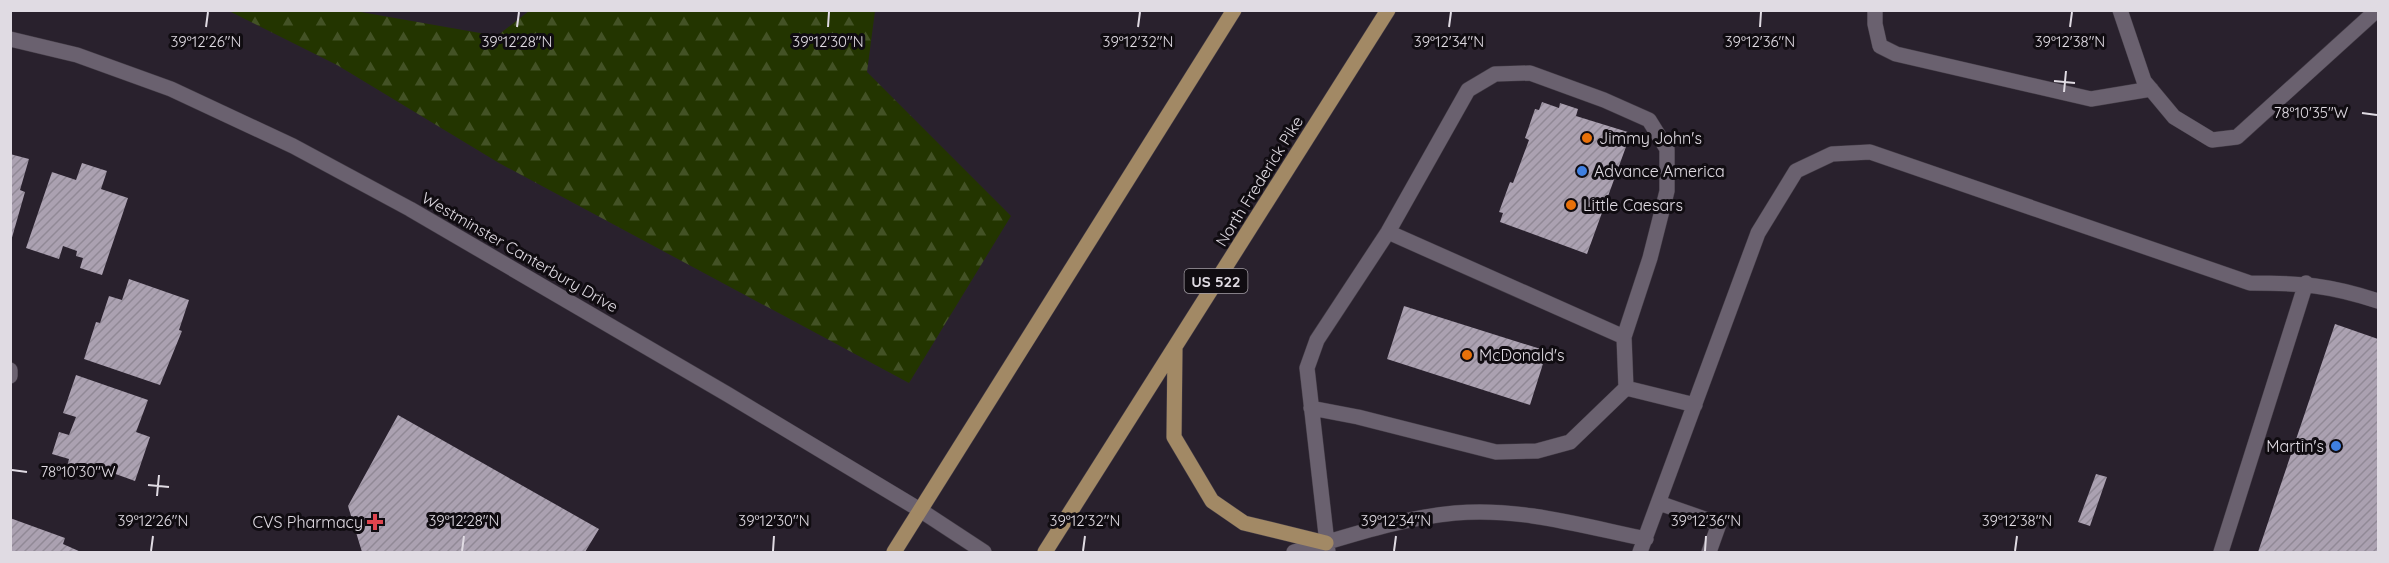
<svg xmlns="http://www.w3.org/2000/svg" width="2389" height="563" font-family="Quicksand,sans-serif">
<defs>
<pattern id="forest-firs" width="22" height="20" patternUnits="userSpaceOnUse" patternTransform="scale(1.5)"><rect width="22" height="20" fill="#233500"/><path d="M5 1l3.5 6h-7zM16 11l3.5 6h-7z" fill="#435225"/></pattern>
<pattern id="building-hatch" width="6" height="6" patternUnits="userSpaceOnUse" patternTransform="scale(1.5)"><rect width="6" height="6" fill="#aba1b1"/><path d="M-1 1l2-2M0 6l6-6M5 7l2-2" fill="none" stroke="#918996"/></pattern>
</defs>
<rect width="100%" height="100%" fill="#29212d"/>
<path fill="url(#forest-firs)" d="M229,11H355L497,36L529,11H875L867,72L1011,216L909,383L499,163L337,65Z"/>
<path fill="url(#building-hatch)" d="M1542,102L1559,108L1560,103L1578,109L1576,116L1631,133L1587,254L1500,222L1503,213L1499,212L1510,182L1513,183L1529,140L1525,138L1535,109L1539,110Z
M10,154L29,159L20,190L25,192L11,241Z
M82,163L107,171L101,189L128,198L102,275L80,268L83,258L76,256L77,251L63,246L59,259L26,248L52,172L76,180Z
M129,279L189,300L179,330L182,331L160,385L84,359L96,322L100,323L109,296L122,300Z
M1404,306L1547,351L1530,405L1387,359Z
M2335,324L2378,339V552H2258Z
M76,375L148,400L136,432L150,437L135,481L110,472L109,476L100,473L102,469L97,467L94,476L67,467L69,459L52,454L59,432L69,435L76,417L63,413Z
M398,415L599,529L585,552H362L348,506Z
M2096,474L2107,477L2090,526L2078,522Z
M10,518L65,538L63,544L81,552H10Z"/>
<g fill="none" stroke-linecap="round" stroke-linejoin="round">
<g stroke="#433c46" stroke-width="16">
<path id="minor" d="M1875,10V24L1880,46L1896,54L2091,99L2151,89
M2120,10L2144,81L2174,117L2212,140L2237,137L2377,10
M10,39L77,55L171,89L293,146L410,209L727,394L920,510L984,552
M1388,232L1624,337L1626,388L1695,405
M10,370V376
M1311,408L1358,417L1496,452L1537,451L1570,442L1626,388
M1659,503L1719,524L1709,552
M1294,552C1346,537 1400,518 1455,513C1519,507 1583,526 1646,539
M1328,552L1307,368L1317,340L1388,232L1468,90L1495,74L1530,73L1604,100L1649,120L1667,149V191L1650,258L1624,337
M1640,552L1758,233L1796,171L1832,154L1870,152L2250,283C2302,283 2329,285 2378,301
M2221,552L2306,283"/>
</g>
<g stroke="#433c46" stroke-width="16">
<path id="major" d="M1175,347L1174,437L1212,501L1244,523L1326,543
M894,552L1234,10
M1045,552L1388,10"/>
</g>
<use href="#minor" stroke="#6a616f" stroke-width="15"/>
<use href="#major" stroke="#a28965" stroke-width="15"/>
</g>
<path fill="none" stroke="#e0dbe3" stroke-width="2" d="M206,27L208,12M517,27L519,12M828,27L829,12M1138,27L1140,12M1449,27L1451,12M1760,27L1761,12M2070,27L2072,12M2054,81L2075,83M2064,92L2066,71M2362,113L2377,115M12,470L27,472M148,485L169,487M157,496L159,475M151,551L153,536M462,551L464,536M773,551L774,536M1083,551L1085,536M1394,551L1396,536M1705,551L1706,536M2015,551L2017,536"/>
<g fill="#e8710a" stroke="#100c11" stroke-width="2">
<circle cx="1587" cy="138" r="6"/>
<circle cx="1571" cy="205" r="6"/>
<circle cx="1467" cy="355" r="6"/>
</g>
<g fill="#3f7fe0" stroke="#100c11" stroke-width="2">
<circle cx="1582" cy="171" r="6"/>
<circle cx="2336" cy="446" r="6"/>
</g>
<path fill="#e0444e" stroke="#100c11" stroke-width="2" d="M372 513h6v6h6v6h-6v6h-6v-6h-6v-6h6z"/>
<g text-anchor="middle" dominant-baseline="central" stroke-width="6" stroke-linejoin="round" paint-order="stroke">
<rect fill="#100c11" stroke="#a29da4" stroke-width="1.5" x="1184.5" y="269" width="63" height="24" rx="4.5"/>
<g font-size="15" font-weight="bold" fill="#e0dbe3">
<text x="1216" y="281">US 522</text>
</g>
<g font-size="16" fill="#e0dbe3" stroke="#100c11" text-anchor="start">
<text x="1599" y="138">Jimmy John's</text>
<text x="1594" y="171">Advance America</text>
<text x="1583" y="205">Little Caesars</text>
<text x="1479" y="355">McDonald's</text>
<text x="2324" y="446" text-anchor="end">Martin's</text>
<text x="363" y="522" text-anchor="end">CVS Pharmacy</text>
</g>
<g font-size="16" fill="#e0dbe3" stroke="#100c11">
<text transform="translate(1259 181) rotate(-58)">North Frederick Pike</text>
<text transform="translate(520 252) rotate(30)">Westminster Canterbury Drive</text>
</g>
</g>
<g font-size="15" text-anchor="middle" fill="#e0dbe3" stroke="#100c11" stroke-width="6" stroke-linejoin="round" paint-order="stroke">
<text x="206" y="47">39°12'26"N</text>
<text x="517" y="47">39°12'28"N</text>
<text x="828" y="47">39°12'30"N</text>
<text x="1138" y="47">39°12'32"N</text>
<text x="1449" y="47">39°12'34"N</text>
<text x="1760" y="47">39°12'36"N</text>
<text x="2070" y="47">39°12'38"N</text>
<text x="2311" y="118">78°10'35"W</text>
<text x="78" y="477">78°10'30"W</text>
<text x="153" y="526">39°12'26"N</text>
<text x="464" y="526">39°12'28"N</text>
<text x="774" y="526">39°12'30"N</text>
<text x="1085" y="526">39°12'32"N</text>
<text x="1396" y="526">39°12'34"N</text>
<text x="1706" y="526">39°12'36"N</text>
<text x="2017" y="526">39°12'38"N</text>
</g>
<rect width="2389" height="563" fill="none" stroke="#e0dbe3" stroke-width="24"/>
</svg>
